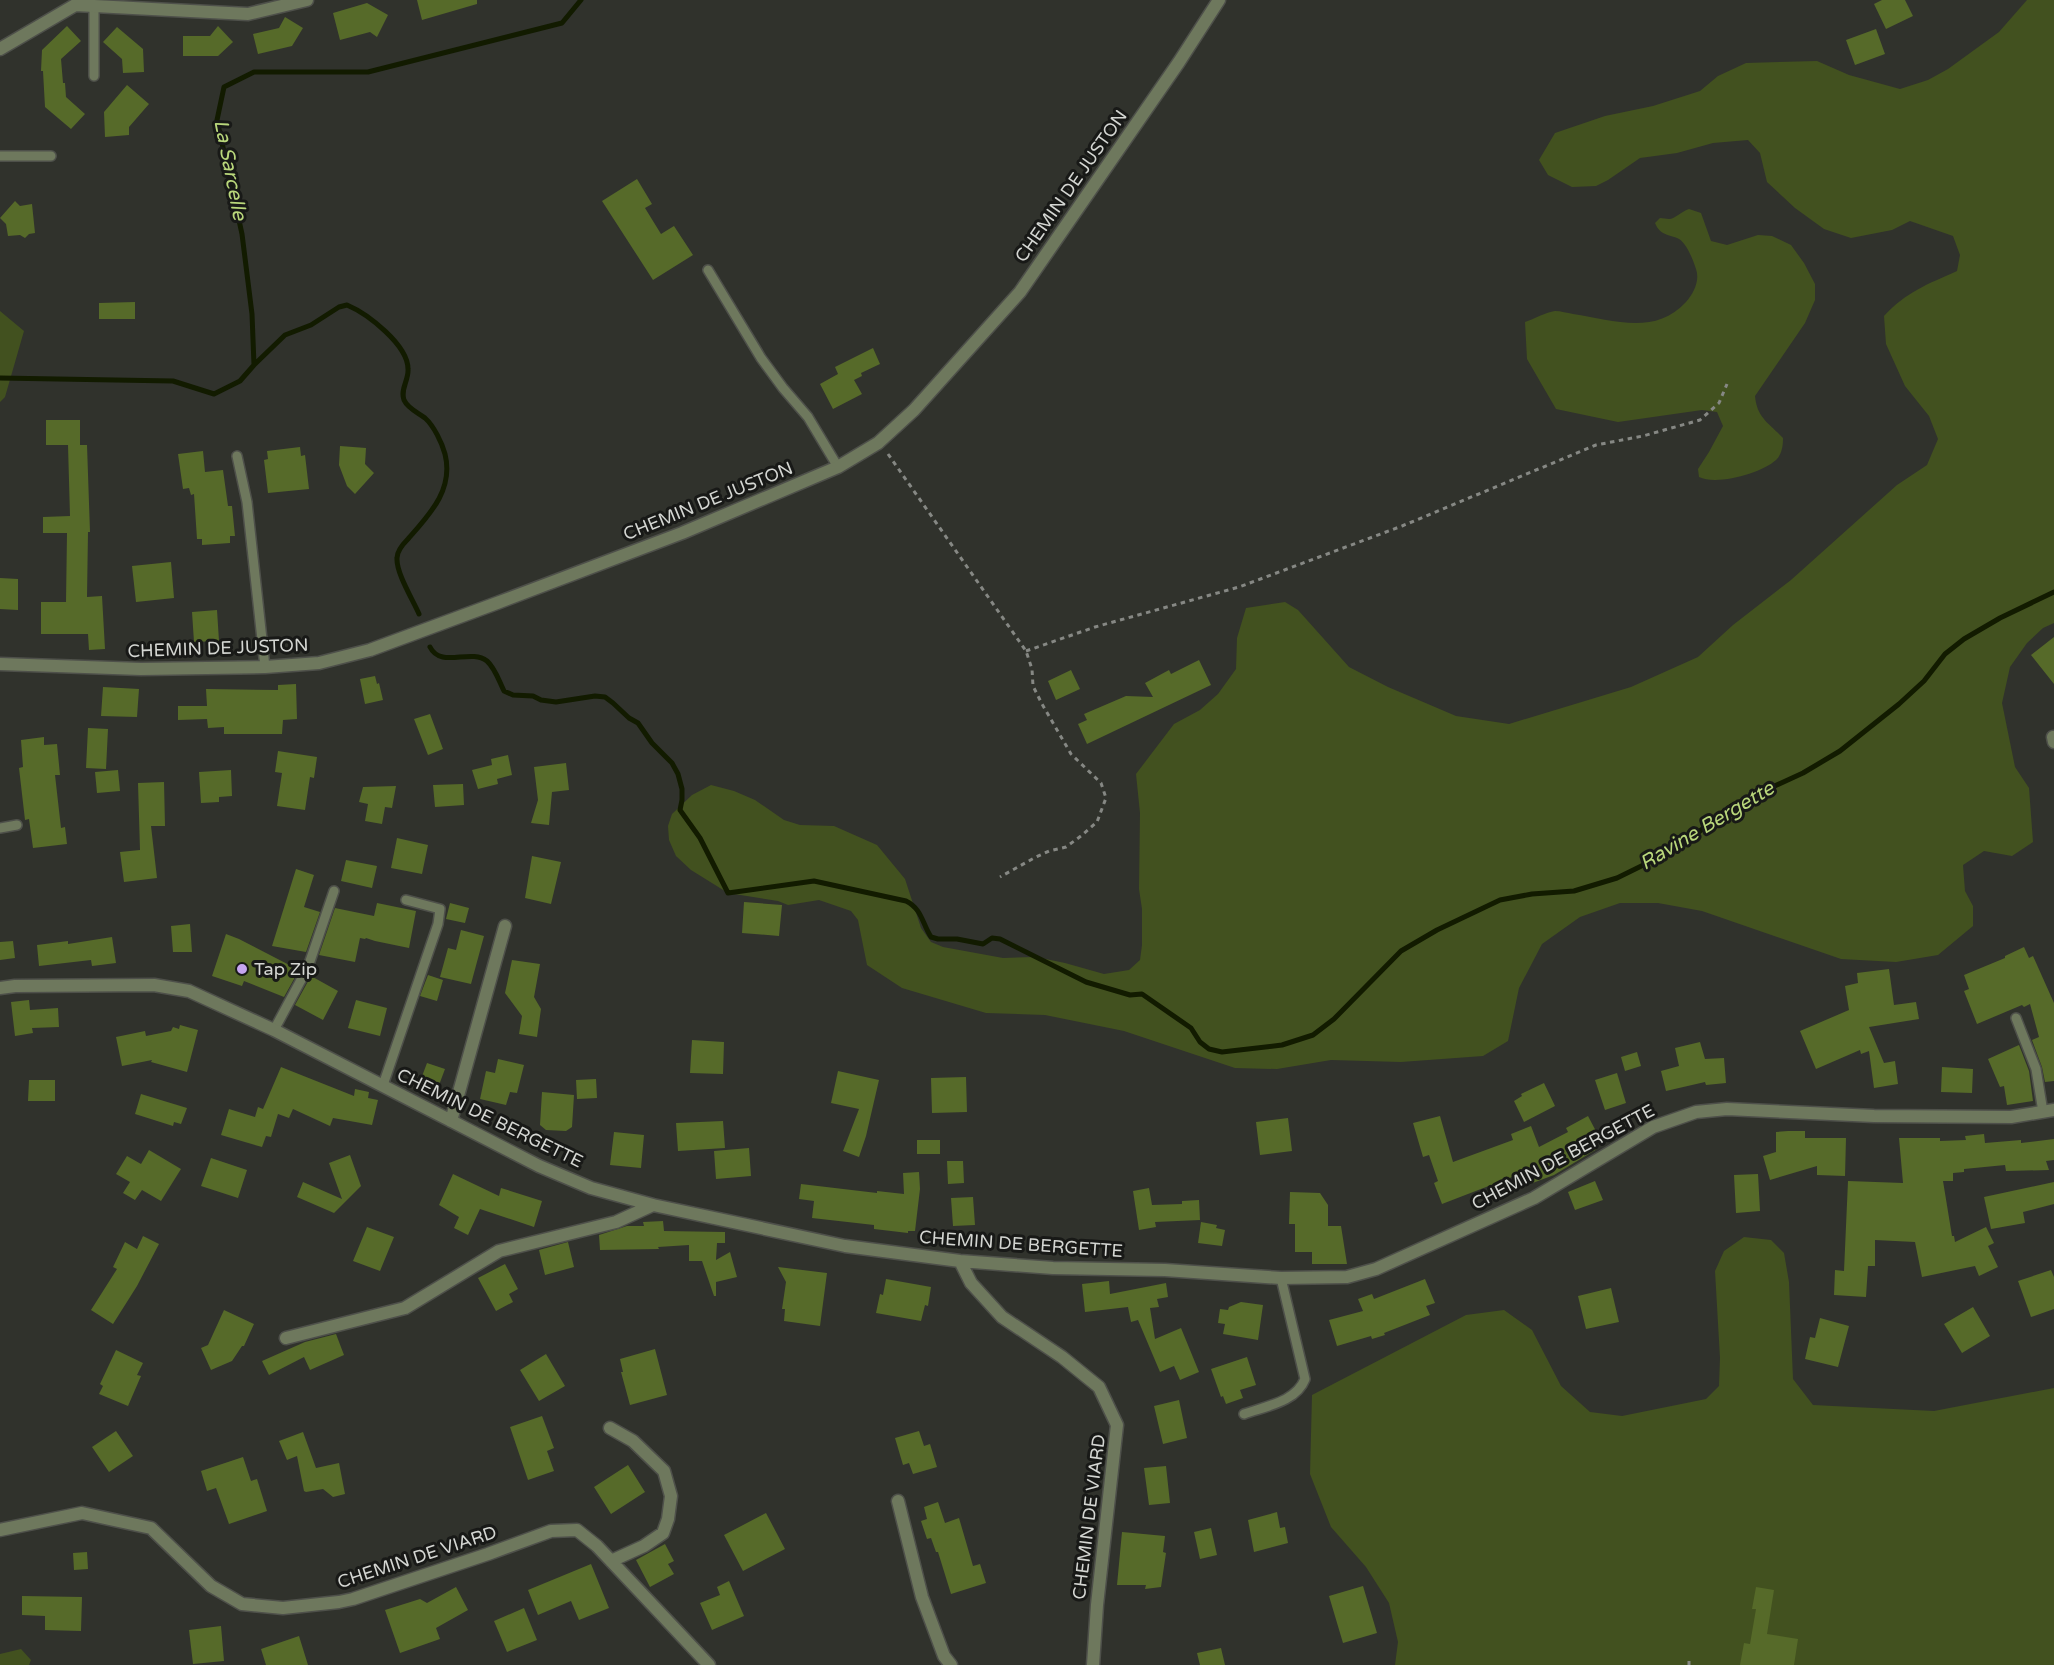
<svg xmlns="http://www.w3.org/2000/svg" width="2054" height="1665" font-family="'Varela Round',sans-serif">
<rect width="100%" height="100%" fill="#30322c"/>
<path fill="#42511f" d="M2027,0H2054V623L2043,628L2027,643L2010,667L2002,703L2015,767L2029,788L2033,842L2012,856L1984,851L1963,865L1965,891L1973,906V926L1938,955L1896,962L1841,959L1702,911L1658,903H1620L1580,917L1542,944L1519,988L1508,1041L1483,1056L1401,1062L1331,1060L1277,1069L1235,1068L1124,1031L1045,1015L986,1013L902,988L867,965L858,920L851,911L819,900L788,905L778,901L728,893L691,870L676,856L669,840L668,826L672,814L692,795L711,785L734,791L755,800L784,820L800,825L834,826L877,845L905,879L921,928L931,942L943,947L1003,958L1036,957L1065,963L1104,974L1129,970L1140,960L1142,945V909L1139,889L1140,813L1136,774L1174,724L1200,710L1218,694L1236,669L1237,638L1246,608L1285,602L1298,610L1349,667L1388,687L1456,716L1509,724L1631,687L1698,657L1733,625L1791,580L1897,485L1927,465L1938,439L1929,416L1905,386L1886,344L1884,316C1906,292 1928,284 1957,271L1960,255L1953,236L1910,221L1892,230L1851,238L1824,229L1795,208L1767,182L1760,153L1748,140L1713,143L1677,153L1640,158L1608,180L1596,186L1572,187L1548,175L1539,160L1555,133L1605,116L1653,106L1700,91L1718,76L1746,63L1817,61L1849,75L1900,89L1928,80L1948,69L1999,32Z
M1689,209L1701,213L1711,241L1727,245L1758,235L1772,236L1791,245L1804,263L1815,284V300L1805,323L1755,396C1757,418 1769,423 1783,438C1783,446 1782,454 1776,460C1762,473 1717,486 1699,477L1698,469L1709,452L1723,426L1717,412L1702,410L1618,422L1556,409L1527,359L1525,322C1534,319 1546,312 1555,311C1561,311 1567,313 1573,314C1613,320 1655,336 1686,302C1694,293 1700,280 1696,269C1693,260 1686,241 1677,238C1667,234 1660,235 1655,223L1660,218C1663,218 1666,219 1669,219C1675,219 1682,211 1689,209Z
M0,311L24,331L5,397L0,402Z
M1744,1237L1771,1240L1784,1253L1789,1282L1793,1379L1813,1405L1934,1411L2054,1388V1665H1395L1398,1642L1389,1603L1366,1567L1331,1527L1310,1474L1312,1395L1466,1315L1504,1310L1532,1330L1561,1386L1590,1412L1622,1416L1706,1399L1719,1386L1720,1358L1715,1271L1724,1251Z
M21,1649L31,1660L29,1665H0V1654Z"/>
<g fill="none" stroke-linecap="round" stroke-linejoin="round">
<path stroke="#121b00" stroke-width="5" d="M254,365L285,335L311,325L339,307L347,305C368,314 408,345 408,369C409,380 400,389 404,400C408,409 419,413 425,418C434,426 442,443 445,454C454,490 429,515 408,539C403,544 397,551 397,558C396,573 413,600 419,614
M0,378L173,381L214,394L240,381L254,365L252,314L242,234L217,120L224,87L254,72H368L562,23L581,0
M430,647C441,669 470,648 487,661C495,668 499,681 504,691L513,695L533,696L541,700L556,702L595,696L605,697L613,703L629,718L638,723L652,743L672,763L678,774L682,789V800L680,810L700,838L728,893L814,881L906,901C922,909 922,923 931,937L938,939H957L983,944L992,938L1000,939L1086,982L1130,995L1142,994L1191,1028L1200,1042L1209,1049L1222,1052L1282,1045L1313,1035L1334,1019L1401,951L1437,930L1500,900L1532,894L1574,891L1617,878L1680,847L1731,806L1803,773L1840,751L1899,704L1924,681L1945,654L1964,639L2000,618L2054,592"/>
</g>
<path fill="#566a29" d="M417,0H477V4L422,20Z
M1882,0H1905L1913,16L1886,29L1874,4Z
M367,3L388,15L377,37L370,32L340,40L333,13Z
M285,17L303,28L292,46L258,54L253,34L279,28Z
M67,26L81,41L61,59L63,83H65L66,97L85,114L71,129L45,107L43,71H41L42,50Z
M218,26L233,42L218,56H183V36H210Z
M117,27L143,49L144,72L123,73L122,59L103,42Z
M1876,29L1885,54L1855,65L1846,40Z
M127,85L149,104L129,127V135L105,137L104,112Z
M637,179L652,204L645,208L661,234L674,226L693,255L653,280L602,201Z
M15,201L20,206L32,204L35,233L29,234L25,238L20,235L8,236L6,224L0,218Z
M135,302V319H99V303Z
M873,348L880,364L861,373L862,376L854,380L862,394L833,409L820,384L838,374L835,367Z
M46,420H80V445H87L90,532H88L87,597L102,596L105,649L89,650L88,634H41V602H66L67,533H43V517L70,516L68,445H46Z
M340,446L366,448L365,464L374,473L355,494L347,486L339,465Z
M300,447L301,456L305,455L309,489L268,493L264,460L268,459L267,451Z
M203,451L205,472L223,470L228,506H232L235,536H230V543L202,545V539H197L194,494L191,495L189,488L183,489L178,454Z
M171,562L174,598L136,602L132,566Z
M0,578L18,579V610L0,609Z
M217,610L219,641L194,642L192,612Z
M2054,637V684L2031,655Z
M1199,660L1211,685L1087,744L1078,724L1087,720L1084,714L1126,696L1153,697L1145,683L1169,670L1171,674Z
M1071,670L1080,689L1056,700L1048,681Z
M375,676L377,684L379,683L383,700L365,704L360,679Z
M296,684L297,719L283,720L282,734H224V727L208,728L207,719L178,720V706H207L206,689L278,690V685Z
M103,687L139,689L137,717L101,716Z
M430,714L443,749L428,755L414,719Z
M88,728L108,729L106,769L86,768Z
M44,737V745L57,744L60,775H55L61,828L65,827L67,844L33,848L29,819L25,820L19,768L23,767L21,740Z
M278,751L317,757L314,778L310,777L305,810L277,806L282,773L275,772Z
M508,755L512,775L497,779L498,784L478,789L472,770L492,765L491,759Z
M566,763L569,790L552,792L549,825L531,823L538,800L534,767Z
M118,770L120,791L97,793L95,772Z
M231,770L232,796L219,797V802L201,803L199,772Z
M164,782L165,826H151L157,878L124,882L120,852L140,850L138,783Z
M463,784L464,805L435,807L433,785Z
M396,786L392,808L385,807L382,824L365,821L368,804L359,802L363,787Z
M397,838L428,845L422,874L391,868Z
M532,856L561,862L551,904L525,898Z
M346,860L377,866L372,888L341,881Z
M296,869L314,875L304,907L320,912L306,952L272,946Z
M744,902L782,905L779,936L742,933Z
M377,903L416,911L409,948L375,941L366,938L365,939L360,938L355,962L319,955L335,908L374,916Z
M450,903L469,908L465,923L446,919Z
M190,924L192,952H173L171,926Z
M461,930L484,936L471,984L440,977L448,948L456,950Z
M226,934L239,939L299,970L284,997L244,981L242,986L212,976Z
M112,937L116,963L92,966L91,960L39,966L37,945L68,941V944Z
M13,941L15,958L0,960V942Z
M2024,947L2029,958L2033,956L2054,1003V1081L2045,1082L2042,1067L2032,1040L2039,1037L2030,1004L2024,1007L2022,1005L1977,1024L1964,991L1969,989L1964,975L2005,958V956Z
M512,960L540,964L534,997L541,1009L537,1037L519,1034L522,1016L505,993Z
M1889,969L1894,1005L1916,1002L1919,1019L1869,1027L1884,1063L1895,1061L1898,1084L1874,1088L1869,1051L1861,1054L1860,1050L1816,1069L1800,1031L1849,1010L1845,986L1858,983L1857,973Z
M428,975L443,980L437,1001L420,996Z
M311,976L338,991L323,1020L295,1005Z
M29,1000L30,1010L58,1008L59,1027L32,1028L33,1033L15,1036L11,1002Z
M356,1000L387,1008L380,1036L348,1028Z
M180,1025L198,1030L187,1072L151,1062L152,1060L122,1066L116,1037L145,1031L146,1036L171,1031L173,1027L179,1029Z
M692,1040L724,1042L723,1074L690,1073Z
M1700,1042L1705,1059L1724,1058L1726,1083L1706,1085L1705,1082L1666,1091L1661,1071L1679,1066L1675,1048Z
M2019,1045L2029,1071L2033,1101L2007,1105L2004,1086L2000,1087L1988,1059Z
M1637,1052L1641,1066L1625,1071L1621,1057Z
M498,1059L524,1065L517,1093L510,1092L506,1105L480,1099L486,1071L495,1073Z
M427,1063L445,1069L436,1093L418,1087Z
M281,1067L354,1096L355,1089L369,1092L368,1098L378,1100L372,1125L333,1118L330,1126L293,1109L289,1118L278,1114L271,1137L266,1136L262,1147L221,1135L229,1109L255,1117L258,1107L263,1109Z
M1942,1067L1973,1069L1972,1093L1941,1092Z
M838,1071L879,1080L866,1136L859,1157L843,1151L859,1109L831,1103Z
M1617,1073L1626,1103L1605,1110L1595,1080Z
M966,1077L967,1112L932,1113L931,1078Z
M596,1079L597,1098L577,1099L576,1080Z
M29,1080H55V1101H28Z
M1544,1083L1555,1106L1524,1122L1514,1101L1522,1096L1521,1094Z
M542,1092L574,1095L572,1127L566,1131L546,1130L540,1125Z
M141,1094L187,1108L181,1124L174,1122L173,1126L135,1114Z
M1440,1116L1453,1162L1513,1140L1511,1134L1531,1126L1539,1147L1568,1132L1566,1128L1588,1116L1598,1135L1591,1139L1597,1149L1554,1175L1530,1184L1525,1172L1442,1204L1434,1183L1438,1181L1429,1155L1423,1157L1413,1123Z
M1288,1118L1292,1151L1260,1155L1256,1122Z
M723,1121L725,1148L678,1151L676,1123Z
M1788,1131H1805V1138H1846L1845,1176L1817,1175V1166L1770,1180L1763,1156L1776,1152V1132Z
M614,1132L644,1135L641,1168L610,1165Z
M1984,1134L1985,1143L2021,1140V1143L2054,1139V1160L2046,1161L2049,1170L2006,1171L2005,1165L1964,1169V1172L1953,1173V1181H1943L1952,1236H1954L1955,1242L1986,1227L1994,1243L1988,1246L1998,1267L1979,1276L1975,1266L1922,1277L1915,1242L1875,1240V1266H1868L1866,1297L1834,1295L1835,1270L1844,1271L1848,1181L1903,1183L1899,1138H1940V1141L1966,1140L1965,1136Z
M917,1140H940V1154H917Z
M749,1148L751,1176L716,1179L714,1151Z
M149,1150L181,1169L161,1201L142,1190L135,1200L123,1193L130,1182L116,1174L127,1156L141,1164Z
M350,1155L361,1186L334,1213L297,1197L303,1182L342,1199L329,1163Z
M211,1158L247,1170L238,1198L201,1186Z
M947,1161H963L964,1183L948,1184Z
M919,1172L920,1189L915,1231H908V1233L874,1229V1225L812,1218L814,1201L799,1199L801,1184L877,1193V1191L904,1194L903,1173Z
M453,1174L499,1196L501,1188L542,1201L534,1227L480,1209L468,1235L454,1228L459,1217L439,1205Z
M1758,1174L1760,1211L1736,1213L1734,1175Z
M1595,1181L1603,1200L1575,1210L1568,1192Z
M2054,1182V1204L2023,1212L2025,1223L1991,1229L1984,1197Z
M1149,1188L1152,1205L1182,1204V1201L1199,1200L1200,1220L1155,1222L1156,1227L1139,1230L1133,1191Z
M1290,1192L1320,1193L1328,1205V1226H1341L1347,1264H1312V1252H1295V1224H1289Z
M973,1197L975,1225L953,1226L951,1198Z
M663,1221L664,1231L725,1232V1243H717L716,1260L730,1252L737,1277L716,1282V1296H714L702,1261H689V1245L658,1247L659,1249L600,1250L599,1235L627,1226H644L643,1222Z
M1201,1222L1217,1225L1216,1228L1225,1230L1222,1246L1198,1243Z
M367,1227L394,1237L380,1271L353,1261Z
M143,1236L159,1244L137,1286L113,1324L91,1310L117,1269L113,1267L125,1242L137,1249Z
M568,1242L574,1267L545,1275L539,1250Z
M505,1264L518,1289L509,1294L513,1302L496,1311L478,1278Z
M778,1267L827,1273L820,1326L784,1321L785,1309H782L786,1282Z
M2051,1270L2054,1277V1309L2031,1317L2018,1281Z
M886,1279L931,1287L928,1306L925,1305L921,1321L876,1313L880,1294L883,1295Z
M1425,1279L1435,1303L1426,1306L1430,1315L1384,1333L1385,1335L1372,1339L1371,1336L1337,1346L1329,1320L1363,1311L1358,1299L1372,1294L1374,1299Z
M1109,1281L1110,1294L1166,1283L1168,1297L1157,1299L1159,1307L1150,1308L1155,1339L1181,1328L1199,1372L1180,1380L1174,1366L1160,1372L1138,1320L1131,1322L1128,1307L1085,1312L1082,1284Z
M1611,1288L1619,1322L1586,1329L1578,1296Z
M1241,1302L1263,1305L1258,1340L1223,1334L1225,1324L1218,1323L1220,1309L1228,1310L1229,1307Z
M1973,1307L1990,1336L1962,1353L1944,1324Z
M224,1310L254,1324L244,1346H242L232,1361L211,1370L201,1348L208,1345Z
M1820,1318L1849,1326L1838,1367L1805,1359L1810,1337L1815,1338Z
M336,1334L344,1355L310,1370L304,1357L269,1375L262,1361L305,1342Z
M655,1349L667,1395L630,1405L621,1372H623L620,1359Z
M116,1350L143,1363L137,1375L141,1376L128,1406L99,1394L103,1386L100,1384Z
M546,1354L565,1386L539,1401L520,1370Z
M1247,1357L1256,1385L1240,1390L1243,1398L1226,1404L1223,1396L1221,1397L1211,1369Z
M1179,1400L1187,1438L1163,1444L1154,1406Z
M542,1416L554,1448L547,1451L554,1471L528,1480L510,1427Z
M116,1431L133,1456L109,1472L92,1447Z
M919,1431L924,1446L930,1444L937,1467L913,1474L909,1463L903,1465L895,1438Z
M303,1432L316,1468L339,1463L345,1494L333,1497L323,1489L306,1492L304,1491L297,1456L287,1460L279,1441Z
M243,1457L251,1481L257,1479L267,1511L229,1524L216,1488L207,1491L201,1471Z
M628,1465L645,1492L611,1514L594,1487Z
M1166,1466L1170,1503L1149,1505L1144,1468Z
M938,1502L945,1523L959,1518L973,1566L980,1564L986,1583L951,1594L938,1552H936L931,1538L927,1539L921,1521L927,1519L924,1507Z
M1277,1512L1280,1528L1285,1527L1288,1543L1254,1552L1248,1520Z
M766,1513L785,1549L743,1571L724,1535Z
M1211,1528L1217,1555L1200,1559L1194,1532Z
M1122,1532L1165,1536L1163,1552L1166,1553L1161,1587L1145,1589L1146,1585H1117Z
M665,1544L674,1561L668,1564L674,1574L650,1587L636,1560Z
M87,1552L88,1569L74,1570L73,1553Z
M591,1564L609,1608L579,1620L571,1601L538,1615L528,1590Z
M729,1581L744,1616L712,1630L700,1603L720,1595L717,1587Z
M1363,1586L1377,1633L1343,1643L1329,1596Z
M456,1587L468,1610L436,1628L440,1639L400,1653L385,1610L420,1599L427,1603Z
M1756,1587L1774,1590L1767,1634L1798,1639L1794,1665H1740L1744,1643L1750,1644L1756,1609H1752Z
M22,1596L82,1597L81,1631L45,1630V1616L22,1615Z
M524,1608L537,1640L507,1652L494,1621Z
M221,1626L224,1661L193,1664L189,1630Z
M299,1636L308,1665H266L261,1649Z
M1221,1648L1225,1665H1200L1197,1653Z"/>
<g fill="none" stroke-linecap="round" stroke-linejoin="round">
<g stroke="#4e504a" stroke-width="12">
<path id="lane" d="M94,7V76
M0,156H51
M708,270L761,358L783,388L808,417L838,467
M237,456L247,502L265,667
M0,828L17,825
M2016,1018L2036,1069L2043,1112
M274,1030L308,967L334,891
M383,1085L438,924L440,909L406,900
M1244,1414C1266,1406 1296,1402 1305,1379L1281,1278"/>
</g>
<g stroke="#4e504a" stroke-width="15">
<path id="street" d="M75,5L248,14L307,0
M0,49L82,1
M0,664L141,669L265,667L319,663L370,650L497,603L682,533L838,467L878,443L914,410L1020,292L1179,62L1219,0
M2053,737L2054,742
M0,988L15,986L154,985L189,991L274,1030L539,1166L591,1188L653,1205L845,1246L960,1261L1053,1268L1165,1270L1281,1278L1347,1277L1376,1269L1534,1198L1653,1127L1696,1112L1727,1109L1874,1116L2011,1117L2054,1110
M451,1121L505,926
M960,1261L971,1283L1002,1317L1062,1357L1099,1387L1117,1425L1097,1605L1093,1665
M286,1338L405,1308L499,1251L616,1222L653,1205
M610,1428L633,1441L664,1471L671,1496L668,1519L663,1533L644,1546L611,1561
M898,1501L922,1597L944,1656L951,1665
M0,1530L82,1513L151,1528L211,1586L242,1604L283,1608L339,1602L353,1599L488,1554L551,1531L577,1530L597,1546L709,1665"/>
</g>
<path stroke="#868884" stroke-width="3" stroke-dasharray="4.5 4.5" stroke-linecap="butt" d="M888,454L1026,651L1032,669L1033,686L1042,704L1071,754L1101,783L1106,798L1097,822L1081,836L1066,847L1049,851L1036,857L1000,877
M1026,651L1095,627L1239,587L1402,526L1596,445L1643,436L1700,420L1719,403L1727,384
M1689,1665V1661"/>
<use href="#lane" stroke="#6e785d" stroke-width="9"/>
<use href="#street" stroke="#6e785d" stroke-width="12"/>
</g>
<circle fill="#c6a6f0" stroke="#181917" stroke-width="2" cx="242" cy="969" r="6"/>
<g text-anchor="middle" dominant-baseline="central" stroke-width="6" stroke-linejoin="round" paint-order="stroke">
<g font-size="18" fill="#d4d6d2" stroke="#181917">
<text transform="translate(1071 186) rotate(-55)">CHEMIN DE JUSTON</text>
<text transform="translate(708 501) rotate(-22)">CHEMIN DE JUSTON</text>
<text transform="translate(218 648) rotate(-2)">CHEMIN DE JUSTON</text>
<text transform="translate(490 1118) rotate(26)">CHEMIN DE BERGETTE</text>
<text transform="translate(1563 1157) rotate(-28)">CHEMIN DE BERGETTE</text>
<text transform="translate(1021 1244) rotate(4)">CHEMIN DE BERGETTE</text>
<text transform="translate(1089 1517) rotate(-83)">CHEMIN DE VIARD</text>
<text transform="translate(417 1557) rotate(-18)">CHEMIN DE VIARD</text>
</g>
<g font-size="18" fill="#d4d6d2" stroke="#181917" text-anchor="start">
<text x="254" y="969">Tap Zip</text>
</g>
<g font-size="20" font-style="italic" fill="#b9d77b" stroke="#181917">
<text transform="translate(230 170) rotate(79)">La Sarcelle</text>
<text transform="translate(1707 826) rotate(-31)">Ravine Bergette</text>
</g>
</g>
</svg>
